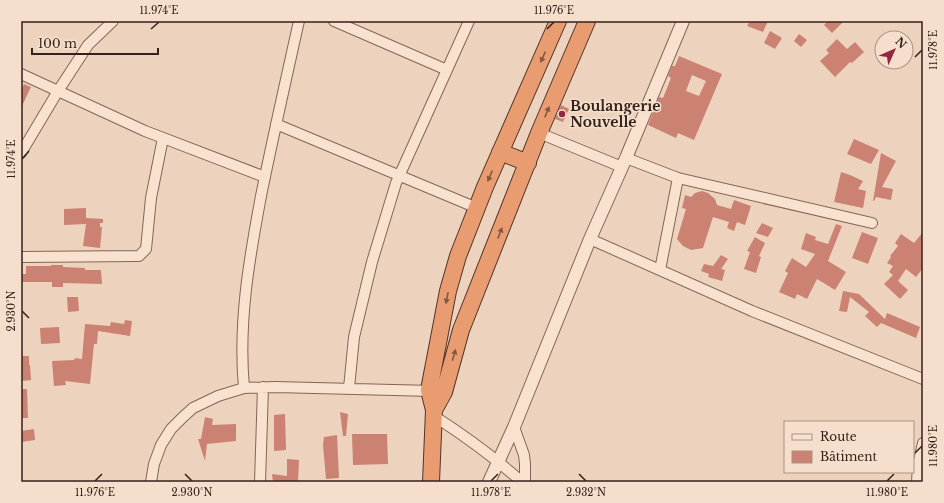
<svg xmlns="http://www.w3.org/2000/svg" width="944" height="503" font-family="'Libre Baskerville',serif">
<rect width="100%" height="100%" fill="#edd3bd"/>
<path fill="#cc8272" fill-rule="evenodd" d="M750,21H768L763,32L747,26Z
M828,21H844L832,33L824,25Z
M770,31L782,38L775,49L764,43Z
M799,34L807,40L801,47L794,41Z
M837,39L847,49L855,42L864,52L852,63L850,62L835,77L820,61L829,53L826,50Z
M679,56L722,74L694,140L678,133L676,138L648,125L659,97L663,98L671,78L668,76L672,66H675ZM692,75L706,81L699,96L686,91Z
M24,84L31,87L21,108V91Z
M561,105L569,109L563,122L555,119Z
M854,139L879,150L871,164L847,154Z
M881,153L896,161L882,187L893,189L891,200L876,197L874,201H873Z
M841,172L850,175L863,181L858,189L866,191L863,208L834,202Z
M702,191L708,193L715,199L717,205L731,209L734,200L751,206L745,225L737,222L734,231L727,228L729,222L713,217L703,248L691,250L683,246L677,239L686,209L682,208L685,195L691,197L695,193Z
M86,208V218L103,219V223H100V227H102L100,248L83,246L86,224L64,225V209Z
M762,223L773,228L768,237L756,233Z
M836,224L842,226L828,261L846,272L835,290L817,279L807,299L797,294L795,299L779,292L788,273L785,271L792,258L806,267L815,254L801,249L806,233L816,237L815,240L828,244Z
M862,232L878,238L868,264L852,258Z
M923,232V268L916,277L906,269L898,281L908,290L900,299L884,284L893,275L889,272L893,266L887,263L891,257L890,256L898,246L895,243L901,234L914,243Z
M755,237L765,243L759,256L761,257L756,273L744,269L750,252L747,251Z
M721,255L728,259L721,269L725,270L722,281L708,277L709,274L701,271L704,264L713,266Z
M51,265H63V267L85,268V270H101L102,284L63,283V287H52V282H21V274H26V266H51Z
M843,291L859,294L885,319L887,313L920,327L916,338L881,323L877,327L865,316L869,312L850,297L847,312L839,311Z
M67,297H78L79,311L68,312Z
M125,320L132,321L130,336L98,331L97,344H94L90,384L65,381L66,385L54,386L52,361L74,360L75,358L82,359L85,324L110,326L111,322L124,324Z
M59,327L60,343L41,344L40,328Z
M21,356H29V365H30L31,380L22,381Z
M21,389H27L28,418H21Z
M340,412L348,414L346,436H343Z
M285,414L286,450L274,451V415Z
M205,417L213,419L212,425L236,424V441L207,444L205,461L198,439H201Z
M34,429L35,440L21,442V431Z
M352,434H387L388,464L353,465Z
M337,435L339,478L326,479L323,445L324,437Z
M287,459L299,460L298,482H273L272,474L287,476Z"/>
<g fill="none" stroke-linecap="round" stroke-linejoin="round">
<g stroke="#856456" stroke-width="12">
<path id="minor" d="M334,21L447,70
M21,74L145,131L265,177
M276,124L477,208
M539,133L622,167
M21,153L58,91L88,45L113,21
M626,158L678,178L872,223
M590,239L752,311L923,379
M21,257L139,256L146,249L151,198L163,138
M660,270L678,178
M244,388C238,323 249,260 261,196C273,137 286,79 299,21
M349,388L354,337L372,262L396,183L469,21
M434,416C465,436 494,457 522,482
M514,427L524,455L525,464V482
M151,482L154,464L161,445L171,429L183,417L193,408L218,396L244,388L275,387L433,391
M260,482L263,387
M917,482L918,465L923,443"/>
</g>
<g stroke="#856456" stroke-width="14">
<path id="tertiary" d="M489,482L514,427L590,239L626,158L683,21"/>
</g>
<g stroke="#52342b" stroke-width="18">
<path id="trunk" d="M500,152L528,163
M434,410L444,392L461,330L539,133L587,21
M431,482L434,410L429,390L448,291L458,256L485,187L558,21"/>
</g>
<use href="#minor" stroke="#f8e2cf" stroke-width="10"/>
<use href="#tertiary" stroke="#f8e2cf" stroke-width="12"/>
<use href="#trunk" stroke="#e89c6f" stroke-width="16"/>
</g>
<defs><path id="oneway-solid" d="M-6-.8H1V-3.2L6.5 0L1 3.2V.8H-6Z"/></defs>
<g fill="#855841">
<use href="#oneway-solid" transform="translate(543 57) rotate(114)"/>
<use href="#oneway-solid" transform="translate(547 112) rotate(-68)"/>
<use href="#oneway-solid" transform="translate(490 176) rotate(114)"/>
<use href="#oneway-solid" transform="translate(500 233) rotate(-69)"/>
<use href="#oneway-solid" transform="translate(447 298) rotate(101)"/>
<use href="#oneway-solid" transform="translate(454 355) rotate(-74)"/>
</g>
<path fill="none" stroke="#34211b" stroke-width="1.5" d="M151,29L159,22M547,29L554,22M915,57L922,50M22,159L29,151M22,311L29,318M915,453L922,446M185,474L192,481M579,474L586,481M95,481L102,474M491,481L498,474M887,481L894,474"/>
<circle fill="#932742" stroke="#f5dfcc" stroke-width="1.5" cx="562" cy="114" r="4"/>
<g text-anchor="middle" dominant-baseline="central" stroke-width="3" stroke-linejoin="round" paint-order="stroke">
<g font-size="14" font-weight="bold" fill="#34211b" stroke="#f5dfcc" text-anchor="start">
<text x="570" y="106">Boulangerie<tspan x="570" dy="16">Nouvelle</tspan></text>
</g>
</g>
<rect width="944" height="503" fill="none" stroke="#f5dfcc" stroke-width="44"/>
<rect x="784" y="421" width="130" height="52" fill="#f5dfcc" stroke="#a89385"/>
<rect x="792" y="434" width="20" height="6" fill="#f8e2cf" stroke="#a89385"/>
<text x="820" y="441" font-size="12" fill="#34211b">Route</text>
<rect x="792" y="451" width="20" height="12" fill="#cc8272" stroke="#a89385"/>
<text x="820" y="461" font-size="12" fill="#34211b">Bâtiment</text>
<g transform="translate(894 50) rotate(45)"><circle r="19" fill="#f5dfcc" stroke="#a89385"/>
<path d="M0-3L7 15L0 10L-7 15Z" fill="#932742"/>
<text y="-6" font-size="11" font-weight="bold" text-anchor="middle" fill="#34211b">N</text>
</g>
<path d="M32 48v6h126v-6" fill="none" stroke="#34211b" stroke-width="2"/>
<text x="38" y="48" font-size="12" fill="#34211b" stroke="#f5dfcc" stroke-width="3" paint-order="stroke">100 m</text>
<rect x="22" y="22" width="900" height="459" fill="none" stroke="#34211b" stroke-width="1.5"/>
<g font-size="10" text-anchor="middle" fill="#34211b">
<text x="159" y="14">11.974°E</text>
<text x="554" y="14">11.976°E</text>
<text transform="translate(933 50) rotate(-90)" y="4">11.978°E</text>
<text transform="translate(11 159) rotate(-90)" y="4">11.974°E</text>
<text transform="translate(11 311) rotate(-90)" y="4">2.930°N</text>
<text transform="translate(933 446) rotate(-90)" y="4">11.980°E</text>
<text x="95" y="496">11.976°E</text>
<text x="192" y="496">2.930°N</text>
<text x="491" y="496">11.978°E</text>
<text x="586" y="496">2.932°N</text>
<text x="887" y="496">11.980°E</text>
</g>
</svg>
